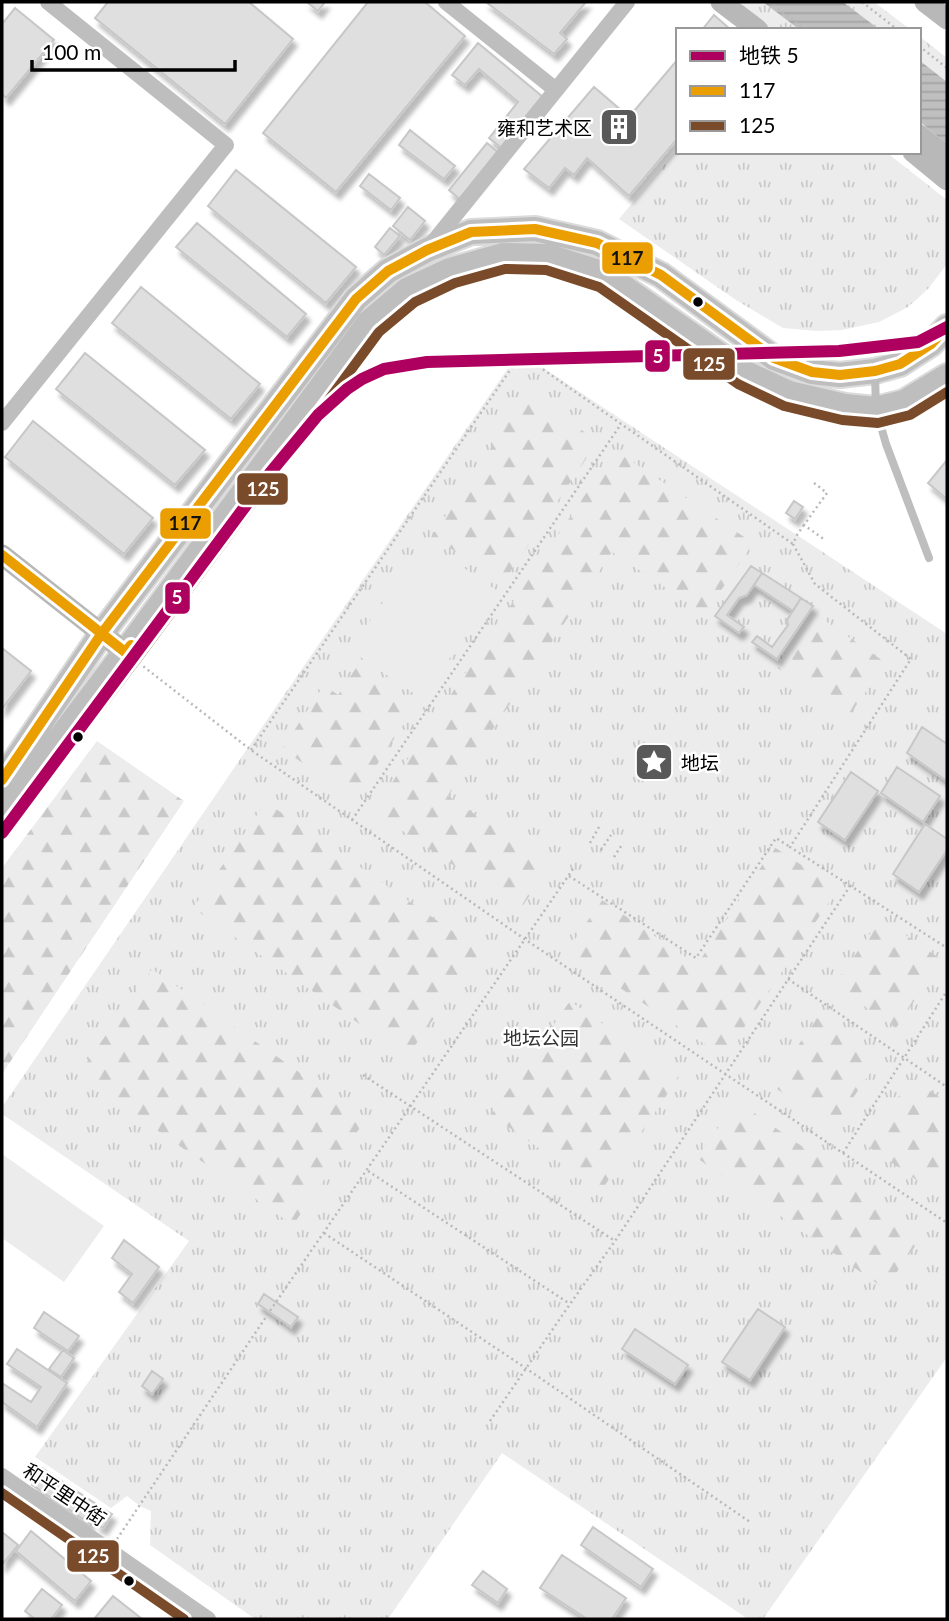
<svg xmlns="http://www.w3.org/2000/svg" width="949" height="1621" font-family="Lato,'Noto Sans SC',sans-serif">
<defs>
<pattern id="grass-tufts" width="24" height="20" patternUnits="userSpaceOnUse" patternTransform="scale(1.75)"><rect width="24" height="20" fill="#ececec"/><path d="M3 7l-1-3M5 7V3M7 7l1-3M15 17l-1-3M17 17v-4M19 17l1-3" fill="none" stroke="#c9c9c9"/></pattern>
<pattern id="forest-firs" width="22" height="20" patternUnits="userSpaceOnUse" patternTransform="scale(1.75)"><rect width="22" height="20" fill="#ececec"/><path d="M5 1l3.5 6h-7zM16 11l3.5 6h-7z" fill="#c9c9c9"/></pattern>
<pattern id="water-rules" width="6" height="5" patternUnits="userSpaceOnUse" patternTransform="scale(1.75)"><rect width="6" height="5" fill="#bfbfbf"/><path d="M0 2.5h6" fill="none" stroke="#a2a2a2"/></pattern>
<filter id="shadow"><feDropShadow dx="4" dy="7" stdDeviation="2" flood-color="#0004"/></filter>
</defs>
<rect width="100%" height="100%" fill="#fff"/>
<path fill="url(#grass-tufts)" d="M736,2H874L911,30H771Z
M919,36L947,58V150L919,128Z
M678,148V152H886L947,200V264L928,289L908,307L879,322L842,330L817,331L783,328L736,300L619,219Z
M519,352L947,634V1357L763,1619H748L502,1453L388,1619H255L150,1545L151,1511L140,1506L127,1496L111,1508L35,1457L189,1241L2,1114V1107Z"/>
<path fill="url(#forest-firs)" d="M527,394L598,441L503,583L432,536Z
M615,450L753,543L705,614L612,552L448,796L550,865L520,910L373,811Z
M814,613L886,663L848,717L776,667Z
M358,665L417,704L355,798L282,749L324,685L338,695Z
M97,741L184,801L2,1074V868Z
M266,802L481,951L407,1057L193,908Z
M774,847L838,889L724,1057L566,952L602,900L697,965Z
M881,918L942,960L896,1028L834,985Z
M152,969L366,1119L293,1225L78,1075Z
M570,1001L679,1077L601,1191L491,1115Z
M817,1018L879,1060L833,1127L771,1085Z
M911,1078L947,1102V1201L866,1145Z
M737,1101L925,1232L885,1289L697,1158Z"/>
<path fill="#ececec" d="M425,541L496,590L422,699L350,650Z
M2,1154L104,1226L64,1282L2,1238Z"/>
<path fill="url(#water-rules)" d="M763,2H843L880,30H800Z
M919,60L947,82V144L919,121Z"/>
<path fill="#dfdfdf" stroke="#c7c7c7" stroke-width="2" filter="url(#shadow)" d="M108,2H249L293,39L225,124L95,18Z
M307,2H325L318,11Z
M368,2H425L465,36L336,192L263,133Z
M486,2L528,3L586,2L560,33L567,39L554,54Z
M15,8L54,40L6,98L2,94V24Z
M714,15L731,30H702Z
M478,43L544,98L503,149L489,138L518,102L479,69L465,85L452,75Z
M678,59V138L629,196L587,158L574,175L565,168L549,188L524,169L594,87L629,117Z
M410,130L455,166L444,179L399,145Z
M487,143L500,154L462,201L449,190Z
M236,170L356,267L326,303L208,206Z
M369,174L400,198L391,210L360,186Z
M408,207L425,221L410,240L393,226Z
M197,223L306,314L287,337L176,247Z
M390,228L400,236L384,255L375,247Z
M141,287L260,384L231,419L112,323Z
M85,353L205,450L175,485L56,389Z
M33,421L153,518L124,554L5,457Z
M947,460V499L928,483Z
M794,501L803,507L795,519L786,513Z
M751,566L762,573L747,595L739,598L727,615L744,627L739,633L715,616Z
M762,573L801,598L793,611L754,585Z
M801,598L813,606L777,659L752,642L757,636L772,647L788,625L787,620Z
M2,648L31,671L2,709Z
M922,727L947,744V781L907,753Z
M897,767L940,796L923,822L881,793Z
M851,772L878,791L845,840L818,822Z
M925,824L947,839V850L919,892L893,874Z
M124,1240L159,1267L133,1303L119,1292L132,1274L112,1258Z
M264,1294L298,1317L291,1327L258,1304Z
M758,1309L785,1327L750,1380L722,1362Z
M44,1312L79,1336L68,1351L34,1328Z
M635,1329L688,1365L675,1384L622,1349Z
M17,1349L67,1383L37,1427L2,1402V1383L31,1402L41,1387L7,1364Z
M63,1350L74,1358L61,1377L49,1369Z
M152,1371L163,1379L152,1394L142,1386Z
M42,1468L99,1506L89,1523L32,1485Z
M105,1510L112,1514L103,1528L96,1524Z
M593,1527L653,1569L641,1587L581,1545Z
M31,1531L91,1581L75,1601L16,1551Z
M2,1532L18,1545L2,1565Z
M562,1555L626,1598L612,1619H587L540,1588Z
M483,1571L507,1589L498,1603L472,1585Z
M42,1589L62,1605L51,1619H35L25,1611Z
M113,1596L142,1619H94Z"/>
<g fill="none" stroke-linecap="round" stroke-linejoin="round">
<g stroke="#dbdbdb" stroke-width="28">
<path id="primary" d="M2,780L102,633L356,299L388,271L427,250L471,232L535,229L597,243L661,275L774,358L812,372L840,375L875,371L900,364L931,344L947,327
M2,814L125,652L369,322L407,290L450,270L503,255L548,256L605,274L746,373L789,393L845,406L876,409L904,402L947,376"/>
</g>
<path stroke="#b9b9b9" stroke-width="2.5" stroke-dasharray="2 3.5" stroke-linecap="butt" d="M769,2L806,30
M862,2L898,30
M919,46L947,68
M814,483L827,493L804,525L825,540
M804,525L797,535L793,544L815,584L911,659L790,847L947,948
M139,663L251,750L526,940L947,1223
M251,750L521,354L793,544
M352,820L621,424
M590,843L599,827
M601,850L611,835
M614,857L623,843
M569,876L696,958L776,838L790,847
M788,979L947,1087
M363,1075L615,1241
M843,1153L947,991
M368,1171L570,1304
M324,1233L527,1369L750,1522
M490,1421L570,1304L615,1241L850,886
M117,1539L274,1305L573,869"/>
<path stroke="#bebebe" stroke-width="8" d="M875,374L876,409L886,444L929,558"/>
<path stroke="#bebebe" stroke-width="16" d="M446,2L556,90
M431,245L627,2
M2,423L226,145L48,2
M2,1476L208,1619"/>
<path stroke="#b8b8b8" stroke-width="21" d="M721,2L758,30
M925,2L947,19
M919,135L947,157
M913,152L947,180
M2,555L125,652"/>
<use href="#primary" stroke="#bebebe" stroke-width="24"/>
<g stroke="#fff" stroke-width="16">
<path id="bus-1" d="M2,555L125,652L131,645
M2,780L102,633L356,299L388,271L427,250L471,232L535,229L597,243L661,275L774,358L812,372L840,375L875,371L900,364L931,344L947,327"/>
</g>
<g stroke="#fff" stroke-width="16">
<path id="bus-2" d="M13,822L136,660L379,332L415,302L455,283L505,269L546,270L599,287L738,384L784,406L842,420L878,423L910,415L947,392
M2,1493L184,1619"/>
</g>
<use href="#bus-1" stroke="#eb9e00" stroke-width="10"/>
<use href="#bus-2" stroke="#7a4b2a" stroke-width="10"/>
<g stroke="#fff" stroke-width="18">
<path id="metro-1" d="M2,833L270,473L318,415L347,389L362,379L384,369L427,362L839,351L918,342L947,327"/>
</g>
<use href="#metro-1" stroke="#ae005f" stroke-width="12"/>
</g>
<defs>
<g id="building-square" transform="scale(2.0125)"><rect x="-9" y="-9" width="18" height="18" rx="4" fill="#595959" stroke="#fff"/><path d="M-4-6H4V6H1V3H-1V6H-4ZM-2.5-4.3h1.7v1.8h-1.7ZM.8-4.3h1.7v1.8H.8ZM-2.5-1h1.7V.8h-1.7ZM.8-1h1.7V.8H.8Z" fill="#fff"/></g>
<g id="sight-square" transform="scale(2.0125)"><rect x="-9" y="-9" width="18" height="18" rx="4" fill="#595959" stroke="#fff"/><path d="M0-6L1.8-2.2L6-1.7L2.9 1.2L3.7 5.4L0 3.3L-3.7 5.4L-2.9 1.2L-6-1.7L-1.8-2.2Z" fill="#fff"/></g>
</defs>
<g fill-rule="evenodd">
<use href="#building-square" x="619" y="127"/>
<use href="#sight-square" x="654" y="762"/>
</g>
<g fill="#000" stroke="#fff" stroke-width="2.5">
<circle cx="698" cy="302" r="6"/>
<circle cx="78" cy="737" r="6"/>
<circle cx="129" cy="1581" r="6"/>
</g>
<g text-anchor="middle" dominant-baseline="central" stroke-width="5" stroke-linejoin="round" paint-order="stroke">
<g font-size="19" fill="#000" stroke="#fff" text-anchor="end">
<text x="592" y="127">雍和艺术区</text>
<text x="681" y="762" text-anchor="start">地坛</text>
</g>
<g font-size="19" fill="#333" stroke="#fff">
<text x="541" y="1037">地坛公园</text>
</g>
<g font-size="19" fill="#000" stroke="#fff">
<text transform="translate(65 1494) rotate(34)">和平里中街</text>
</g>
</g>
<g stroke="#fff" stroke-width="2.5">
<rect x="601" y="241" width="53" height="34" rx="7" fill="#eb9e00"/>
<rect x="644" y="339" width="27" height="34" rx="7" fill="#ae005f"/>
<rect x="682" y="347" width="54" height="34" rx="7" fill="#7a4b2a"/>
<rect x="236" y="472" width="53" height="34" rx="7" fill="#7a4b2a"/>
<rect x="159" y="507" width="53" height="33" rx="7" fill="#eb9e00"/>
<rect x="164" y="581" width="27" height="34" rx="7" fill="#ae005f"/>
<rect x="66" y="1539" width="54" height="34" rx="7" fill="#7a4b2a"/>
</g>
<g font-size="19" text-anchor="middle" font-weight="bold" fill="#fff">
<text x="658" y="363">5</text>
<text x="709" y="371">125</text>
<text x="263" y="496">125</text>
<text x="177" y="604">5</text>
<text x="93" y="1563">125</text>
</g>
<g font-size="19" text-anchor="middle" font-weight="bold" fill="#111">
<text x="627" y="265">117</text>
<text x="185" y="530">117</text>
</g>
<rect width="949" height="1621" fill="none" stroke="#000000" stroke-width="7"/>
<rect x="676" y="28" width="245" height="126" fill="#ffffff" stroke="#999999" stroke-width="2"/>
<rect x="690" y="51" width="35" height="10" fill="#ae005f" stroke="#999999" stroke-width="2"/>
<text x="739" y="63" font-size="21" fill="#000000">地铁 5</text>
<rect x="690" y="86" width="35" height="10" fill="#eb9e00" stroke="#999999" stroke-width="2"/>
<text x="739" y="98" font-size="21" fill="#000000">117</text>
<rect x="690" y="121" width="35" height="10" fill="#7a4b2a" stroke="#999999" stroke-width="2"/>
<text x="739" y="133" font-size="21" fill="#000000">125</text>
<path d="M32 60v10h203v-10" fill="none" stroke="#000000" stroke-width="3.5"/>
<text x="42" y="60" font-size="21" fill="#000000" stroke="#ffffff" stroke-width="5" paint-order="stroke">100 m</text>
</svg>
